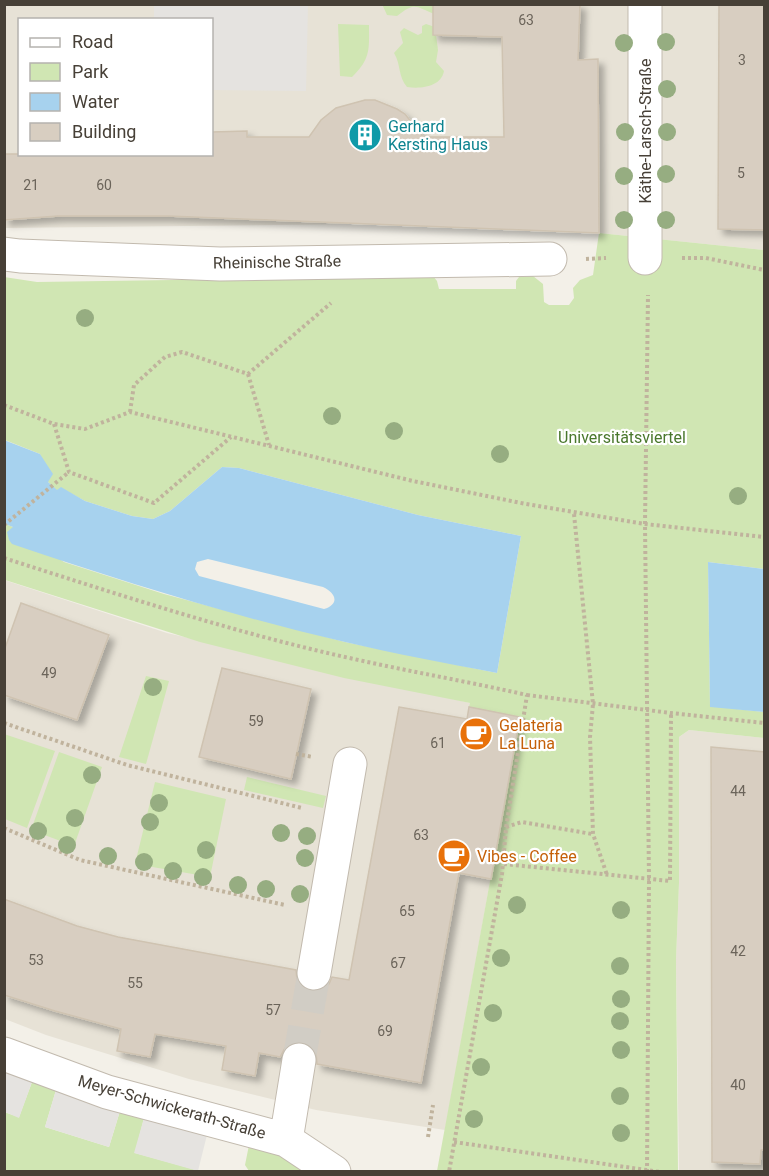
<svg xmlns="http://www.w3.org/2000/svg" width="769" height="1176" font-family="Roboto,sans-serif">
<defs>
<filter id="shadow"><feDropShadow dx="5.5" dy="5.5" stdDeviation="3" flood-color="#0004"/></filter>
</defs>
<rect width="100%" height="100%" fill="#f3f0e8"/>
<path fill="#e7e2d6" fill-rule="evenodd" d="M4,5H764V250L599,233L360,224L5,228ZM20,20H212V154H20Z
M4,580L167,633L470,703V707L520,717L445,1130L316,1110L189,1079L46,1035L5,1019Z
M689,730L764,738V1171L679,1172L676,960L679,883V737Z"/>
<path fill="#d0e6b3" d="M382,4L445,5L435,14C415,7 416,1 397,16L387,15Z
M338,24L369,25C369,49 371,59 352,77L340,76Z
M426,24L435,27L438,50L436,62L444,71C441,87 421,89 407,87C398,77 401,64 394,53L403,43L400,32L404,28L418,35L422,33V26Z
M599,233L764,250V569L708,562L710,706L764,712V738L689,730L679,737V883L676,960L678,1171H437L520,717L469,707L470,703L344,678L200,642L5,580V524L13,527L64,562L164,594L345,642L497,673L521,536L418,515L239,468L222,467L170,511L153,519L132,516L85,501L61,488L57,491L48,482L40,454L5,440L4,277L37,282L433,276L437,281L439,289H516V281L519,277L533,276L543,284L544,302L549,305H569L574,298L573,288L580,280L593,275Z
M146,676L169,681L146,764L119,757Z
M4,734L55,751L27,828L5,819Z
M59,752L102,767L74,846L31,830Z
M247,777L326,796L323,808L244,790Z
M155,782L226,799L210,877L135,864Z
M32,1082L56,1090L45,1127L109,1147L120,1111L144,1118L135,1153L200,1171H5L4,1112L19,1117Z
M249,1145L282,1156L302,1171H249L245,1165Z"/>
<path fill="#e5e3e0" d="M154,5H308L306,91L212,90V20L154,19Z
M4,1072L32,1082L19,1118L5,1112Z
M56,1090L120,1111L109,1147L45,1127Z
M144,1118L207,1135L198,1171L134,1153Z"/>
<path fill="#a7d2ee" fill-rule="evenodd" d="M4,440L40,454L53,474L48,482L57,490L61,487L85,501L132,516L153,519L170,511L222,467L239,468L418,515L521,536L497,673C446,663 395,654 345,642C232,616 122,581 12,544L9,540L7,532L13,527L5,524ZM208,559L323,587C336,593 340,604 324,609L199,576L195,569L197,562Z
M708,562L764,569V712L710,707Z"/>
<path fill="#d8cec1" stroke="#cfc3b1" stroke-width="1.5" filter="url(#shadow)" d="M433,4H580L578,60L598,59L599,233L168,216H58L4,220V154H212V132L247,131V137H309L321,120L336,108L365,100H375L397,109L405,114L423,137H504L502,37L433,35Z
M719,4H765V230L718,229Z
M21,603L109,635L77,720L4,695V651Z
M222,668L311,689L291,779L199,757Z
M399,707L467,719L469,707L520,717L491,879L459,873L421,1083L317,1064L316,1053L310,1045L301,1041L292,1043L285,1048L280,1057L259,1053L255,1076L222,1070L226,1046L155,1034L150,1057L117,1051L121,1029L55,1011L4,995V899L77,926L118,937L296,970L297,980L302,987L310,991L321,990L329,984L332,977L349,980Z
M711,747L765,752V1149L761,1150L760,1164L712,1162Z"/>
<g fill="none" stroke-linecap="round" stroke-linejoin="round">
<path stroke="#d1cdc5" stroke-width="33" stroke-dasharray="33 16" stroke-linecap="butt" d="M299,1060L314,973"/>
<g stroke="#c2baae" stroke-width="35">
<path id="minor" d="M645,4V258
M4,254L20,256L220,264L550,259
M314,973L350,764
M4,1054L107,1092L286,1140L334,1172
M286,1140L299,1060"/>
</g>
<path stroke="#c0b39d" stroke-width="4" stroke-dasharray="3 3" stroke-linecap="butt" d="M682,258H706L764,270
M586,259L606,258
M248,374L269,445
M4,405L54,424L85,429L130,412L413,481L526,504L645,524L764,537
M130,412L134,385L165,357L182,352L248,374L331,303
M54,424L69,472L154,503L231,437
M574,514L593,704L590,737L593,834L607,875
M4,525L69,472
M4,558C120,595 235,633 354,659C412,672 470,682 527,695L506,828L502,874L449,1172
M527,695L671,713L764,723
M4,723L127,765L302,808
M296,754L313,757
M506,827L522,822L592,834
M4,828L80,860L285,905
M504,864L670,881L671,713
M428,1137L433,1105
M454,1142L660,1172
M647,1172L649,880L645,524L648,295"/>
<use href="#minor" stroke="#fff" stroke-width="33"/>
</g>
<g fill="#96ad81">
<circle cx="666" cy="42" r="9"/>
<circle cx="624" cy="43" r="9"/>
<circle cx="667" cy="89" r="9"/>
<circle cx="625" cy="132" r="9"/>
<circle cx="667" cy="132" r="9"/>
<circle cx="666" cy="174" r="9"/>
<circle cx="624" cy="176" r="9"/>
<circle cx="624" cy="220" r="9"/>
<circle cx="666" cy="220" r="9"/>
<circle cx="85" cy="318" r="9"/>
<circle cx="332" cy="416" r="9"/>
<circle cx="394" cy="431" r="9"/>
<circle cx="500" cy="454" r="9"/>
<circle cx="738" cy="496" r="9"/>
<circle cx="153" cy="687" r="9"/>
<circle cx="92" cy="775" r="9"/>
<circle cx="159" cy="803" r="9"/>
<circle cx="75" cy="818" r="9"/>
<circle cx="150" cy="822" r="9"/>
<circle cx="38" cy="831" r="9"/>
<circle cx="281" cy="833" r="9"/>
<circle cx="307" cy="836" r="9"/>
<circle cx="67" cy="845" r="9"/>
<circle cx="206" cy="850" r="9"/>
<circle cx="108" cy="856" r="9"/>
<circle cx="305" cy="858" r="9"/>
<circle cx="144" cy="862" r="9"/>
<circle cx="173" cy="871" r="9"/>
<circle cx="203" cy="877" r="9"/>
<circle cx="238" cy="885" r="9"/>
<circle cx="266" cy="889" r="9"/>
<circle cx="300" cy="894" r="9"/>
<circle cx="517" cy="905" r="9"/>
<circle cx="621" cy="910" r="9"/>
<circle cx="501" cy="958" r="9"/>
<circle cx="620" cy="966" r="9"/>
<circle cx="621" cy="999" r="9"/>
<circle cx="493" cy="1013" r="9"/>
<circle cx="620" cy="1021" r="9"/>
<circle cx="621" cy="1050" r="9"/>
<circle cx="481" cy="1067" r="9"/>
<circle cx="620" cy="1096" r="9"/>
<circle cx="474" cy="1119" r="9"/>
<circle cx="621" cy="1133" r="9"/>
</g>
<defs>
<g id="building-disc" transform="scale(1.725)"><circle r="9.5" fill="#0f9aa8" stroke="#fff"/><path d="M-4-6H4V6H1V3H-1V6H-4ZM-2.5-4.3h1.7v1.8h-1.7ZM.8-4.3h1.7v1.8H.8ZM-2.5-1h1.7V.8h-1.7ZM.8-1h1.7V.8H.8Z" fill="#fff"/></g>
<g id="cafe-disc" transform="scale(1.725)"><circle r="9.5" fill="#e8710a" stroke="#fff"/><path d="M-5.5-4.5H6V0H3Q3 3.5 0 3.5H-2.5Q-5.5 3.5-5.5 0ZM3-3.2v2h1.7v-2ZM-6 4.5H4V6H-6Z" fill="#fff"/></g>
</defs>
<g fill-rule="evenodd">
<use href="#building-disc" x="365" y="135"/>
<use href="#cafe-disc" x="476" y="734"/>
<use href="#cafe-disc" x="454" y="856"/>
</g>
<g text-anchor="middle" dominant-baseline="central" stroke-width="4.5" stroke-linejoin="round" paint-order="stroke">
<g font-size="14" fill="#6b645a">
<text x="526" y="20">63</text>
<text x="742" y="60">3</text>
<text x="741" y="173">5</text>
<text x="31" y="185">21</text>
<text x="104" y="185">60</text>
<text x="49" y="673">49</text>
<text x="256" y="721">59</text>
<text x="438" y="743">61</text>
<text x="738" y="791">44</text>
<text x="421" y="835">63</text>
<text x="407" y="911">65</text>
<text x="738" y="951">42</text>
<text x="36" y="960">53</text>
<text x="398" y="963">67</text>
<text x="135" y="983">55</text>
<text x="273" y="1010">57</text>
<text x="385" y="1031">69</text>
<text x="738" y="1085">40</text>
</g>
<g font-size="16" fill="#0d838f" stroke="#fff" text-anchor="start">
<text x="388" y="126">Gerhard<tspan x="388" dy="18">Kersting Haus</tspan></text>
</g>
<g font-size="16" fill="#474037" stroke="#fff">
<text transform="translate(645 131) rotate(-90)">Käthe-Larsch-Straße</text>
<text transform="translate(277 262) rotate(-1)">Rheinische Straße</text>
<text transform="translate(172 1107) rotate(16)">Meyer-Schwickerath-Straße</text>
</g>
<g font-size="16" fill="#49772c" stroke="#fff">
<text x="622" y="437">Universitätsviertel</text>
</g>
<g font-size="16" fill="#c56008" stroke="#fff" text-anchor="start">
<text x="499" y="725">Gelateria<tspan x="499" dy="18">La Luna</tspan></text>
<text x="477" y="856">Vibes - Coffee</text>
</g>
</g>
<rect width="769" height="1176" fill="none" stroke="#474037" stroke-width="12"/>
<rect x="18" y="18" width="195" height="138" fill="#ffffff" stroke="#b5b3af" stroke-width="1.5"/>
<rect x="30" y="38" width="30" height="9" fill="#ffffff" stroke="#b5b3af" stroke-width="1.5"/>
<text x="72" y="48" font-size="18" fill="#474037">Road</text>
<rect x="30" y="63" width="30" height="18" fill="#d0e6b3" stroke="#b5b3af" stroke-width="1.5"/>
<text x="72" y="78" font-size="18" fill="#474037">Park</text>
<rect x="30" y="93" width="30" height="18" fill="#a7d2ee" stroke="#b5b3af" stroke-width="1.5"/>
<text x="72" y="108" font-size="18" fill="#474037">Water</text>
<rect x="30" y="123" width="30" height="18" fill="#d8cec1" stroke="#b5b3af" stroke-width="1.5"/>
<text x="72" y="138" font-size="18" fill="#474037">Building</text>
</svg>
